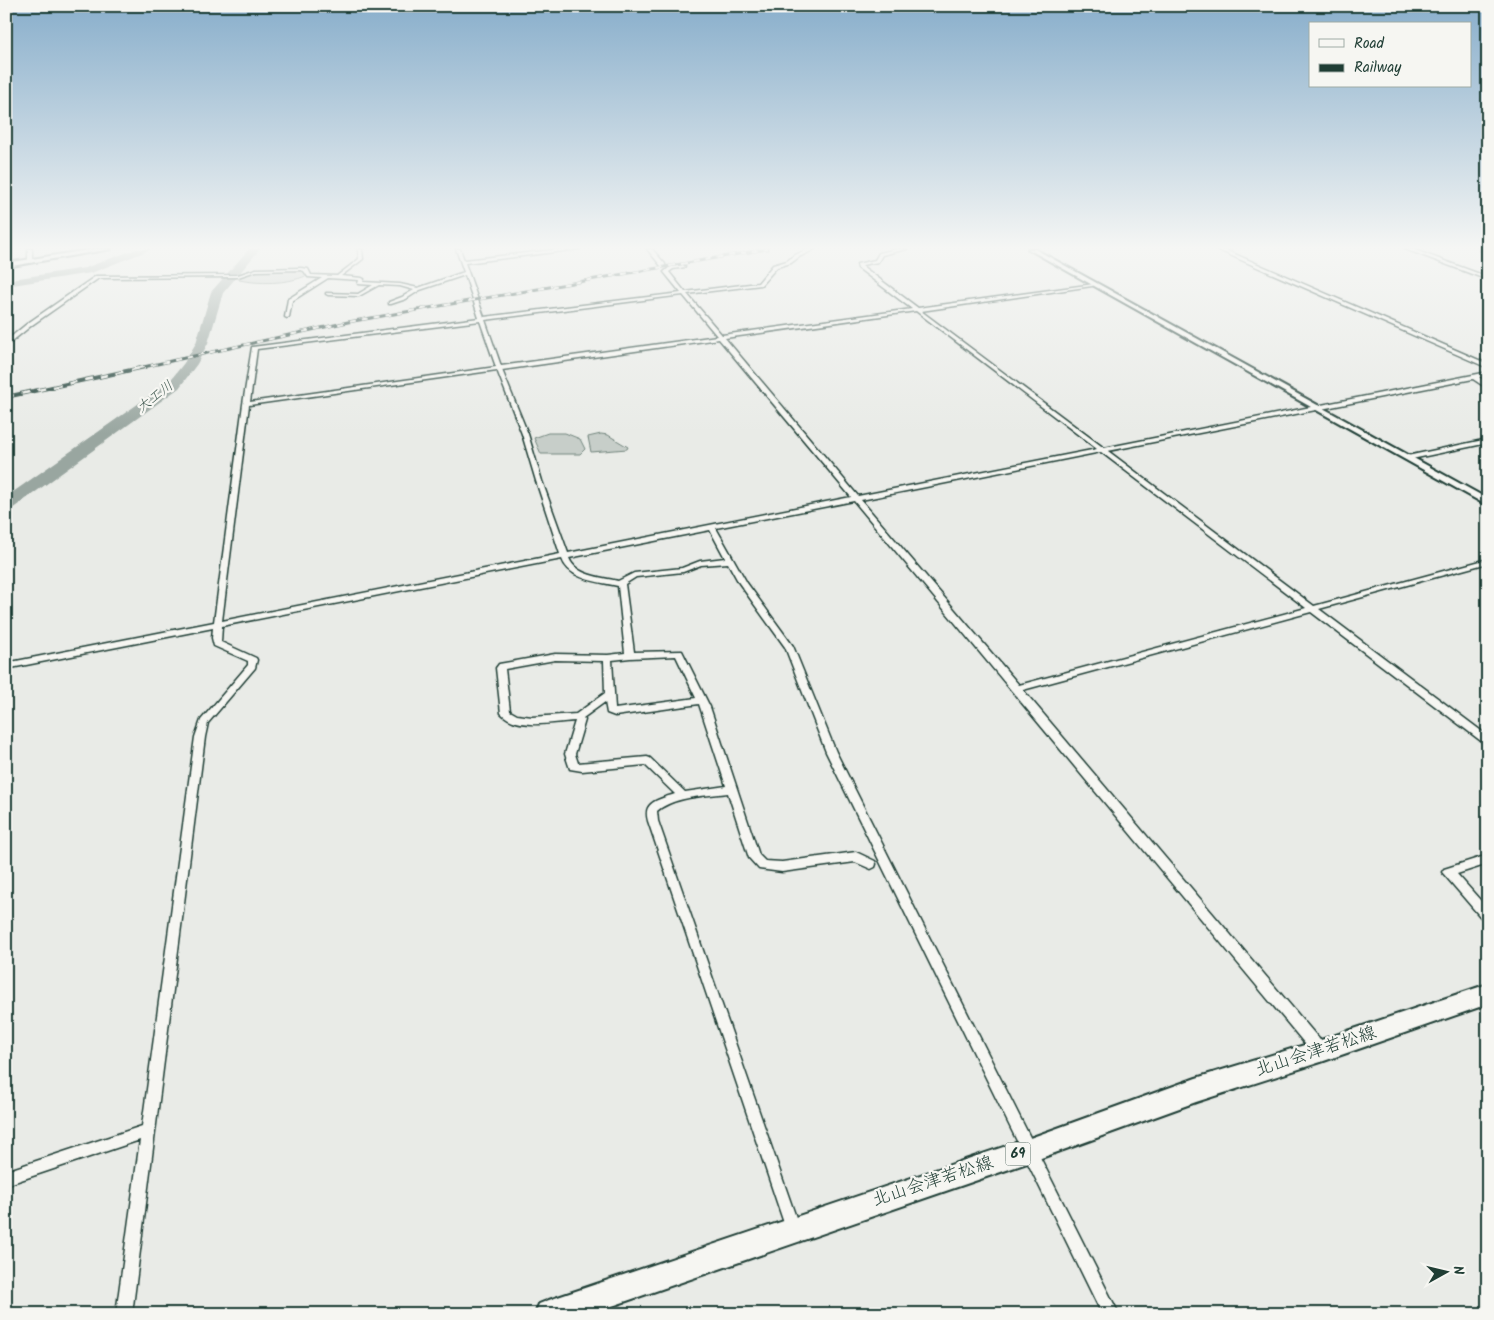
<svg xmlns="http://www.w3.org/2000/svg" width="1494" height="1320" font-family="Kalam,'Klee One',sans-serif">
<rect width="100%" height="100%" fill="#e9ebe7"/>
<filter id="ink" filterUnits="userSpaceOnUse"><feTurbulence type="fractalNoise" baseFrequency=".02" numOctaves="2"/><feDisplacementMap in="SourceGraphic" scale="10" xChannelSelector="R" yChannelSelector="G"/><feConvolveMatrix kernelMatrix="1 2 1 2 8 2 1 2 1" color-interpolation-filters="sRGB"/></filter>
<g filter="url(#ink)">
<path fill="#c7cec9" stroke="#73867e" d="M272,268L299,269L307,272L306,276C286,284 259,284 239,280L240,276Z
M548,433H565L580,439L585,449L580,454H541L534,438Z
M601,434L608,435L628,447L627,449L591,452L588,437Z"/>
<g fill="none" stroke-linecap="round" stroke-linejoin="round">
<path fill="#99a6a0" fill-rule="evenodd" d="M136,249H152L91,273L6,286V280L85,268Z
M249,249H260L223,293L208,343L197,364L179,388L12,509L6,510V497L169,382L184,363L196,343L211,292Z"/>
<g stroke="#1f3d34" stroke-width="3">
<path id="minor" d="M28,249H32V262L30,263L28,262Z
M358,249H362L363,259L341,276L362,278L364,279L363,282L400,284L418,288L464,272L456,249H460L464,260L562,249H580L465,263L484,317L681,293L664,272L670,267L683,265L685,267L673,269L669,272L685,292L758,283L773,265L787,261L795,255L808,249H815L799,257L791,263L777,267L761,285L687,294L722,335L912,309L858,268L857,264L875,260L879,253L897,249H907L882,255L878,262L862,265V266L918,308L1094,284V285L1092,286L921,311L1104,448L1488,372V376L1479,377L1488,384V389L1473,379L1108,451L1314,606L1488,559V563L1319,609L1488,736V744H1485L1311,612L1023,690L1325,1046L1327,1051L1325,1056L1320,1057L1315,1056L854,501L716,528L747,583L793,646L836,752L1119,1314H1102L826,752L785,647L739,583L728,563L701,565L683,572L636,577L625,584L634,652L682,651L710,707L759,855L765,861L782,862L856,852L875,861L876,864L875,867L871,869L855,862L782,872L759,869L749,858L728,793C706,796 675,796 657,811L658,821L800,1229L798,1234L793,1236L788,1234L786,1229L648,821C647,817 646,812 648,808C652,800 666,797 675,794L645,765L582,771L570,769L565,754L575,721C554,722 517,731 501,713L496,668L499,664L555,654L608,655L625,653L618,586C600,582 569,580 562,559L222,626L221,642L256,658L257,660L255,668L208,723L205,737L132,1314H116L140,1140L6,1185V1171L142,1126L195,737L201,720L248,665V661L214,646L212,638L213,628L6,669V663L214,622L243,404L252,347L479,318L465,275L420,290L406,299L391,304H389V302L402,297L414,290L400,286L379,285L359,296L328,295L326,294V293L358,294L373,285L358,284L359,280L328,278L292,301L289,317L287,318L285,317L288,299L322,278L308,277L304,271L301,270L256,271L238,277L99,278L32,325L6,346V341L28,323L96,276L238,275L256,269L301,268L308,269L311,275L337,276L359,259ZM683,295L717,336L501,366L485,320ZM916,311L1097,449L858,496L725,338ZM480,321L496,367L250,402L257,349ZM719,339L851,497L568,553L542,481L528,434L502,370ZM497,370L522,434L536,481L560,554L222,621L249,405ZM1101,452L1306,608L1019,685L861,500ZM710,530L725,558L700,561L682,568L634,573L618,581C601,577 576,576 569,558ZM676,656L696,698L615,709L612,660L630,658ZM555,660L604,661L605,693L576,714L532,717L517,715L510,711L505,669ZM605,702L607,713L615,716L699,704L726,786L685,792L650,758L647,757L578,763L575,754L585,720L583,718Z
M647,249H652L665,264V266H661Z
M1216,249H1223L1488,364V368Z
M1405,249H1412L1488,277V280Z
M1479,249L1488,250V253L1479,250Z
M1488,439V443L1407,460L1404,458L1407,456Z
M1488,855V864L1457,874L1488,909V922L1484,921L1442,872L1444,869Z"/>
</g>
<g stroke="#1f3d34" stroke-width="4">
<path id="tertiary" d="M95,249H111L6,267V263Z
M1028,249H1035L1488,499V506Z"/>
</g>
<g stroke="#1f3d34" stroke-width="4">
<path id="primary" d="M1488,984V1004L1321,1062L1196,1102L1030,1162L589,1314H535L539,1304L549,1300L1030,1138L1196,1078L1321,1040Z"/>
</g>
<use href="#minor" fill="#f6f6f2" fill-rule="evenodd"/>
<use href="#tertiary" fill="#f6f6f2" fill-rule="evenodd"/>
<use href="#primary" fill="#f6f6f2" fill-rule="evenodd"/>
<g stroke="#1f3d34" stroke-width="3">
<path id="rail-far1" d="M139,368L348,322L767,249"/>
</g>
<g stroke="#1f3d34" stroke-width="4">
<path id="rail" d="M6,397L145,367"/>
</g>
<use href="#rail-far1" stroke="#f6f6f2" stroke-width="2" stroke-dasharray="6" stroke-linecap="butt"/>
<use href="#rail" stroke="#f6f6f2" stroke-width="2.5" stroke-dasharray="8" stroke-linecap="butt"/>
</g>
</g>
<linearGradient id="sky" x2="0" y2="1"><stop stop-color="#88aecb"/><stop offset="0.57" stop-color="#f5f6f4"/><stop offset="1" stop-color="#f5f6f4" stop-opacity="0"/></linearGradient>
<rect width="1494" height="434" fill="url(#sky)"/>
<g text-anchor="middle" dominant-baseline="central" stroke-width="4.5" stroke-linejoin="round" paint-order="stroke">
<g font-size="14" font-style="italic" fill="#445c54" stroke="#f6f6f2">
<text transform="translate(155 397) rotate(-38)">大工川</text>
</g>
<rect fill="#f6f6f2" stroke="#60746d" stroke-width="1" x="1005.5" y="1142.5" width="25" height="23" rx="4"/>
<g font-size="14" font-weight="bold" fill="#1f3d34">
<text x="1018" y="1154">69</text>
</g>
<g font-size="18" fill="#1f3d34" stroke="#f6f6f2">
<text transform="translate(1316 1052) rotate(-18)">北山会津若松線</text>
<text transform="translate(933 1182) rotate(-18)">北山会津若松線</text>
</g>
</g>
<rect width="1494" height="1320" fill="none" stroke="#f6f6f2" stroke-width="25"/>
<rect x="12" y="12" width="1469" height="1295" fill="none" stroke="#1f3d34" stroke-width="2" filter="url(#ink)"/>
<rect x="1309" y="22" width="162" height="65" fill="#f6f6f2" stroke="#a0aca6"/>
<rect x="1319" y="39" width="25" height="8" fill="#f6f6f2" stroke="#a0aca6"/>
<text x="1354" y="48" font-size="15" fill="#1f3d34">Road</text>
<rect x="1319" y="64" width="25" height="8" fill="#1f3d34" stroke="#a0aca6"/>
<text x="1354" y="72" font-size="15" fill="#1f3d34">Railway</text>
<g transform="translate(1446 1272) rotate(82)" stroke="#f6f6f2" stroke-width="4" paint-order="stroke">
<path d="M0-4L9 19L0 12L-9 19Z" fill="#1f3d34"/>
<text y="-8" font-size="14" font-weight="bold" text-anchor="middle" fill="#1f3d34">N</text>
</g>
</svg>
